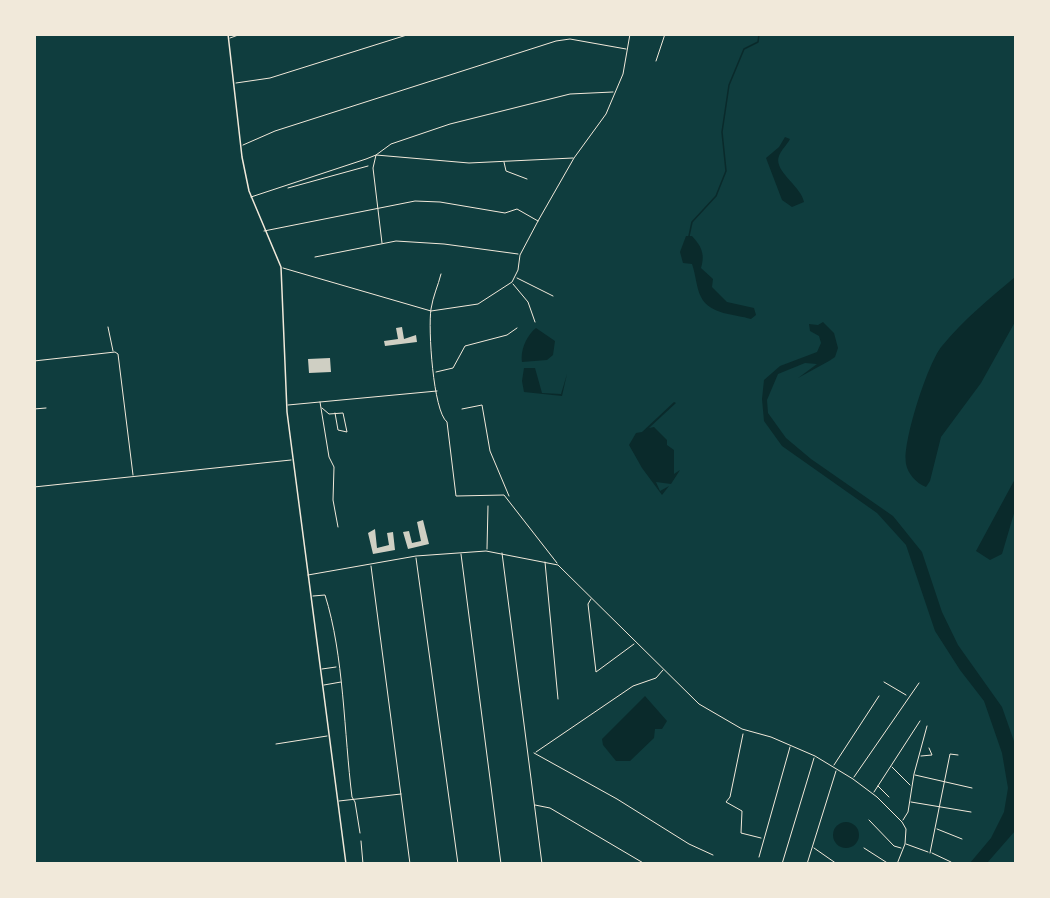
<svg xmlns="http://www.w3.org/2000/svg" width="1050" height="898" font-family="'Open Sans',sans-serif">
<rect width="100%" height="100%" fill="#0f3d3e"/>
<path fill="#0a2a2b" d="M785,137L790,139C787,145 781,150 779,156C773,171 801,186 804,202L792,207L782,200L766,158L779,147Z
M686,236H692C702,247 705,254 701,268L713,279L712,287L727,302L754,308L756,315L751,319C735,314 710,315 701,297C696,287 696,275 692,264L683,263L680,252Z
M1015,277V322L981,383L941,437L930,481L926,487C916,483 908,474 906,464C902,443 928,362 942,346C963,320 990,298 1015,277Z
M823,322L834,333L838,348L835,357L829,361L798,378L817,364L805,363L778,374L767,400L768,413L786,438L811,459L893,516L922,552L942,612L958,645L1002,707L1015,744V831L987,863H970L991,838L1004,812L1008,788L1002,753L984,701L960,670L935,631L906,545L877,513L782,446L764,421L762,399L764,380L780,366L817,352L821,343L819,336L810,331L809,324L818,325Z
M536,328L555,341L553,355L547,360L522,362C520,350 527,335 536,328Z
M524,368H535L542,393L561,394L567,374L562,396L524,392L522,381Z
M674,402L676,403L649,428L654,427L667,440V445L674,450V474L680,470L671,484L656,482L660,491L669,486L662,495L642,468L629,445L636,433L642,432Z
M1015,479V510L1002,554L990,560L976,551Z
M645,696L667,721L662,729H655L654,738L630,761H616L603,745L602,739Z
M833 835a13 13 0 1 1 26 0a13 13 0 1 1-26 0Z"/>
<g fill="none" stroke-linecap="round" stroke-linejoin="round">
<path stroke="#0a2a2b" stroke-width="1.5" d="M689,236L692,222L716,196L726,171L722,132L729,85L744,49L758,42L759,34"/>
</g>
<path fill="#cfcfc3" d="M402,327L404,339L416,335L417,342L385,346L384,341L398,339L396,328Z
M330,358L331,372L309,373L308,359Z
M423,520L429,544L408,549L403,532L409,531L412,543L421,541L417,522Z
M375,529L377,548L389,545L387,533L393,532L395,550L373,554L368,533Z"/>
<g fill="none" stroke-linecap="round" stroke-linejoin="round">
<path stroke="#f1e9da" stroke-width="1" d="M288,188L368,166
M743,734L730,797L726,802L742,811L741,833L761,838"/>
<path stroke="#f1e9da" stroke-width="1" d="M322,408L329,414C334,414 338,413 343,413L347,432L338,430L335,413"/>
<path stroke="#f1e9da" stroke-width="1" d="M230,38L241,34
M656,61L665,34
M236,83L270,78L410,34
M243,145L275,131L556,41L570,39L626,49
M504,162L506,171L527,179
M251,197L366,159L376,155L391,144L450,124L570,94L613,92
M264,231L415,201L440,202L505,213L517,209L538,221
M382,243L373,168L376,155L469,163L573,158
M315,257L396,241L444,244L518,254
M283,268L431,311L478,304L512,282L518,270L520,255L538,221L574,158L606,114L623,74L630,34
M441,274C438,286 433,296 431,309C428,328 433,411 447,422L456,496L504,495L557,563
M517,278L553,296
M513,284L528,302L535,322
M108,327L113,351
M34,361L115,352L118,354L133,475
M436,372L453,368L465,346L507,335L517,328
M320,402L329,457L334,467L333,500L338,527
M288,405L437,391
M34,409L46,408
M462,409L482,405L490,451L509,496
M34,487L291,460
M487,549L488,506
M502,553L542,864
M461,554L501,864
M416,558L458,864
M545,562L558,699
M371,566L410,864
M308,575L416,556L486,551L558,565L699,704L742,729L771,737L815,756L853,779L877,797L902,822L906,829L905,844L897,864
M313,596L325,595C344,655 344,734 352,797L355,802L360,833
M591,599L588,604L596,672L634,644
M322,669L336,667
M884,682L906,695
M324,685L341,682
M276,744L327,736
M536,752L633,686L656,678L663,670
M534,753L617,799L689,844L713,855
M921,756L932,755L929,748
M834,765L879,696
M892,767L910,785
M915,775L972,788
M854,777L919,683
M878,786L889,797
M874,792L920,721
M339,801L401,794
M911,802L971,812
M535,805L550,808L645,864
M869,820L894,846L901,848
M903,820L908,812L914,774L927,726
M937,829L962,839
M361,841L363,864
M906,844L928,852
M814,848L837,864
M864,848L889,864
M930,853L950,754L958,755
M932,853L951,862
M759,857L790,747
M782,864L814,758
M807,864L836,771"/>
<path stroke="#f1e9da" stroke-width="1.5" d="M228,34L242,157L249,191L281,267L287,412L346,864"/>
</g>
<rect width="1050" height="898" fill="none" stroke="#f1e9da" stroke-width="72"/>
</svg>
